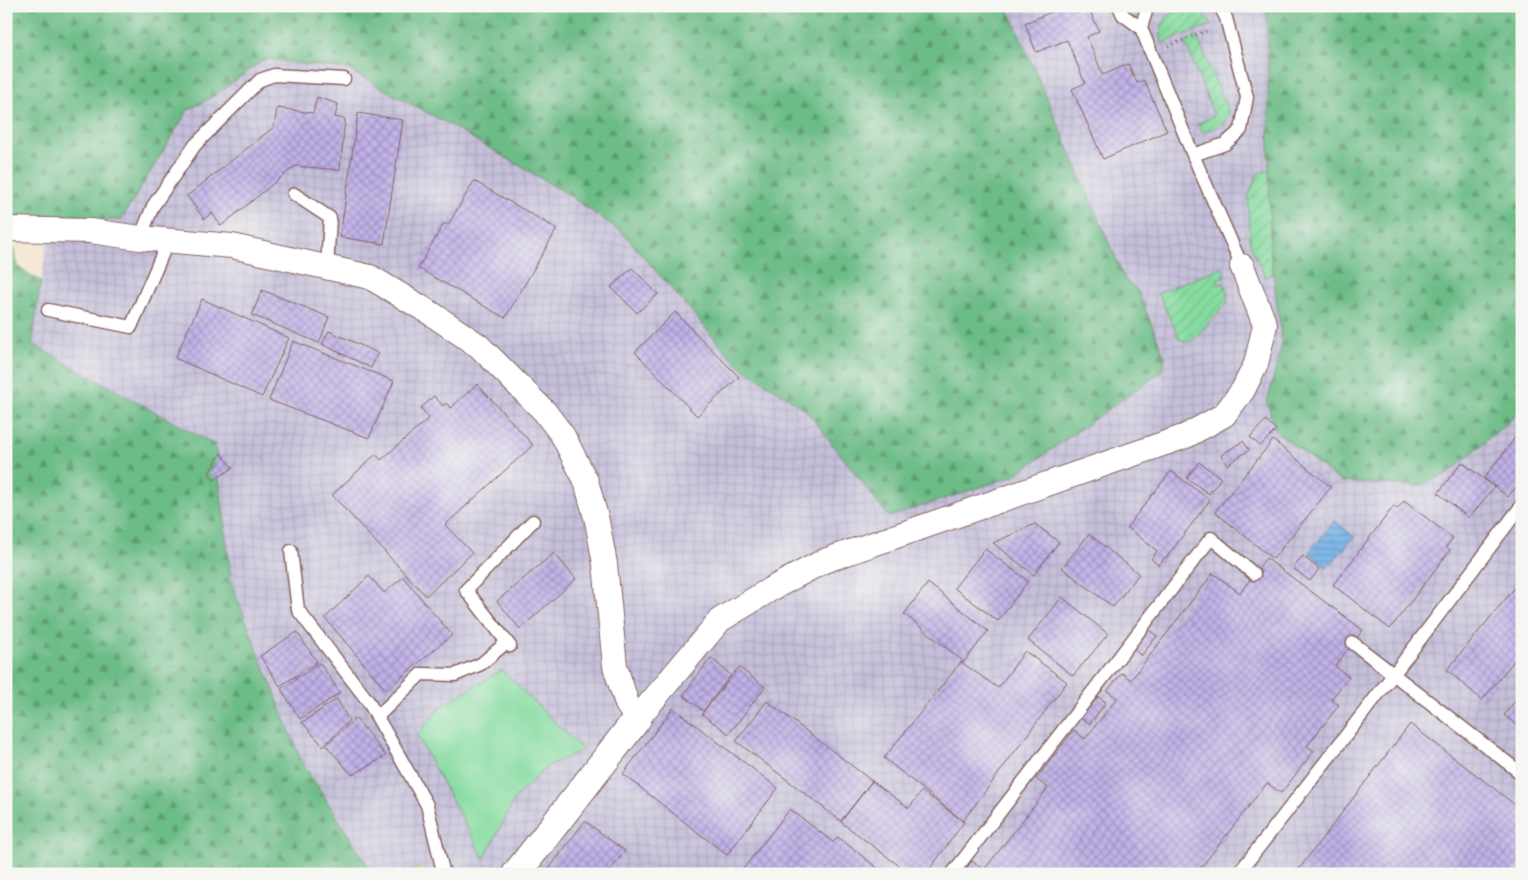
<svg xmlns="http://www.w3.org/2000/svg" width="1528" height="880" font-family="'Libre Caslon Text',serif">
<defs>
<pattern id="industrial-grid" width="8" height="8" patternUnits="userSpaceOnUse" patternTransform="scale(1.25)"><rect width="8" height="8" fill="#c5c0da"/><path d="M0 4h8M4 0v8" fill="none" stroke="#aba5bb"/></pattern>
<pattern id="forest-firs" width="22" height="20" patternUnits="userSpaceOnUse" patternTransform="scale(1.25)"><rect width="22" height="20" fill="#6cbc86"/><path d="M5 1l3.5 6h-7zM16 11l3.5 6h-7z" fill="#5b986e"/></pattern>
<pattern id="sand-dots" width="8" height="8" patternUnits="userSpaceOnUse" patternTransform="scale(1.25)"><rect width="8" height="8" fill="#eeda9e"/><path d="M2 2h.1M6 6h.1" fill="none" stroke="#cebb88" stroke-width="1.8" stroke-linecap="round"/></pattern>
<pattern id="garden-furrows" width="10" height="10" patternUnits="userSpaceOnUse" patternTransform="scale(1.25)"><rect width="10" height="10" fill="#86dca0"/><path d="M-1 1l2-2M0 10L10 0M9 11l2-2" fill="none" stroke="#75bc8a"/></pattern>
<pattern id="water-rules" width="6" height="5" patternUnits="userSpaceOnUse" patternTransform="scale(1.25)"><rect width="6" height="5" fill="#74b2e7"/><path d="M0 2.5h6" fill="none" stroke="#6190bb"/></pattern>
<pattern id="building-cross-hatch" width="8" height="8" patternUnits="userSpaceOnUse" patternTransform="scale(1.25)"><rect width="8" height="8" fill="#c0b2e8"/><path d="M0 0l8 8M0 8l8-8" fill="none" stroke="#9e90bc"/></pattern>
</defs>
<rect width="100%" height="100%" fill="#f6f6f2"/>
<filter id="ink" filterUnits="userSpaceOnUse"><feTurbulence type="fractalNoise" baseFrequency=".02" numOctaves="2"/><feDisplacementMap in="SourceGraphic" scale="10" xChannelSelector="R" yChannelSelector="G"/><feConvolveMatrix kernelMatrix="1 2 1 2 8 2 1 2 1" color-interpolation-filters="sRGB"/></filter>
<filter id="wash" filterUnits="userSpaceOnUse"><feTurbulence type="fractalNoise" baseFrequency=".0096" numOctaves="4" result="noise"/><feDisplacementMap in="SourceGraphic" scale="20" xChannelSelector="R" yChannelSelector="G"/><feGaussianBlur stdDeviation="1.12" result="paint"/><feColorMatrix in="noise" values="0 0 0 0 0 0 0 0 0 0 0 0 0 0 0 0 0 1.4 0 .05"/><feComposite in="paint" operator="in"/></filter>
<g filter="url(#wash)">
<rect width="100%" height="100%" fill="#f4e1c8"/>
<path fill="url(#industrial-grid)" d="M1007,6H1267L1270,247L1282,344L1267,403L1522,410V874H373L301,760L232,585L215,445L32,344L51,217L121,220L188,110L214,96L264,59L347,69L450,125L566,193L623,233L737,364L806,410L889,517L1014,476L1161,372L1164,358L1138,291L1125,280Z"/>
<path fill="#86dca0" stroke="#687e66" d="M502,670L583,750L548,766L516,797L484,859L417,736L440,707Z"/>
<path fill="url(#forest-firs)" stroke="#5b6e58" d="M6,6H1007L1125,280L1138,291L1165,358L1161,372L1014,476L889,517L806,410L737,364L623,233L566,193L450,125L347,69L264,59L214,96L188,110L121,220L51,217L6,218Z
M1267,6H1522V410L1449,473L1418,486L1341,482L1276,431L1267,403L1282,344L1270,247Z
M6,242H11L19,268L41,281L32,344L215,445L232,585L301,760L373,874H6Z"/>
<path fill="url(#sand-dots)" stroke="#9c7c64" d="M425,868L426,874H401L403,871Z"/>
<path fill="url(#garden-furrows)" stroke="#687e66" d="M1184,8C1198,8 1205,13 1211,25L1162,43C1158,25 1166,13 1184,8Z
M1197,37L1229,113C1226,125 1215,127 1205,132L1201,130L1197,124L1214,116L1185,41Z
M1269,170L1270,247L1273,274L1265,277L1250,244L1248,196L1259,172Z
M1222,267L1225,277L1217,279L1219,284L1224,283L1228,294L1226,295L1228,302L1191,342L1180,340L1158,293Z"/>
<path fill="url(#water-rules)" stroke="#5f6889" d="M1335,521L1354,537L1327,568L1309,552Z"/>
<g id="blocks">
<path fill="url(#building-cross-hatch)" d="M1052,6H1073L1076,13L1088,7L1099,31L1087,37L1103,75L1128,64L1137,83L1144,80L1167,131L1103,159L1072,89L1085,83L1067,40L1036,52L1025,23L1054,11Z
M317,97L338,104L335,117L345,119L340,170L295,166L221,226L212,213L204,219L187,196L274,127L277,108L313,113Z
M358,113L403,120L384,244L340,237Z
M474,181L557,229L505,318L418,268L444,223L448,225Z
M632,268L658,294L637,313L611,287Z
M262,290L329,317L319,343L252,315Z
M202,299L289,338L262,397L175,358Z
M675,312L739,377L697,416L635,352Z
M329,331L378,353L371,368L322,344Z
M293,341L394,381L369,438L269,400Z
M477,384L533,445L445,525L472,553L426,596L332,495L376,454L381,460L429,418L421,408L434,396L443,406L446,403L451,408Z
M1266,420L1276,430L1260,446L1250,437Z
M1517,435L1522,439V479L1508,497L1484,478Z
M1273,440L1331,487L1273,559L1215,512Z
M1243,441L1249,450L1227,465L1221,455Z
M221,453L233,468L214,480L209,473Z
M1199,462L1221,478L1209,494L1187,478Z
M1462,462L1494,487L1469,518L1438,493Z
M1171,471L1210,500L1166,558L1165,557L1159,565L1151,559L1157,551L1127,527Z
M1404,501L1453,538L1446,547L1450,550L1390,629L1333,585L1394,506L1397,509Z
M1035,524L1059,542L1034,575L993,543Z
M1089,534L1139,574L1113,607L1062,568Z
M985,549L1028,581L998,621L954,588Z
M554,553L576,579L520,629L497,601Z
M1303,556L1319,569L1310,581L1293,568Z
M1266,558L1363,630L1335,666L1349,677L1331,699L1339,705L1307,746L1314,751L1281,793L1267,783L1196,874H962L972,861L984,870L1048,788L1036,779L1074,730L1085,739L1117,698L1107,691L1122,673L1131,680L1213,573L1240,593Z
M369,576L384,593L403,577L452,635L386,690L325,618Z
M1522,579V651L1482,700L1447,670Z
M928,583L988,631L964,662L904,614Z
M1062,597L1108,634L1073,676L1028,640Z
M1149,630L1157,636L1141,656L1134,649Z
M297,632L317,662L280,686L260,656Z
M1025,651L1067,682L963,821L884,758L961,662L998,688Z
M711,658L731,675L703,711L683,695Z
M320,663L340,693L300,719L281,689Z
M739,667L765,687L729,734L702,714Z
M1522,692V729L1504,715Z
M1098,697L1106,702L1090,724L1081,718Z
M337,699L349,721L323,746L302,722Z
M767,701L872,781L841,821L736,741Z
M673,708L778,788L727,855L623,774Z
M356,718L386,756L352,775L326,745Z
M1410,724L1522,810V863L1513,874H1295Z
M872,781L909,808L922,791L964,822L926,874H910L841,822Z
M790,809L833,842L838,837L885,874H739Z
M585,821L625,851L607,874H545Z"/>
</g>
</g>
<g filter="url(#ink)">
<use href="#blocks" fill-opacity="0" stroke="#866362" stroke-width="1"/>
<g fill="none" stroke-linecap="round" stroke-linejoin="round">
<g stroke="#866362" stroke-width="15">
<path id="service" d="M1119,6L1123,15L1141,28
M1151,6L1147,8L1141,28L1193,155L1242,266
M1193,155L1225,144L1241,130L1247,97L1226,18L1220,6
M294,194L330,218L327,267
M140,238L153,206L195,145L260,80L274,75L344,79
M48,310L131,327L168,241
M291,551L298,610L368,701L427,805L443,871L445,874
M1353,643L1522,774
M510,646L466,590L533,521
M377,717L421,674L455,675L481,664L507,642
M952,874L1211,538L1254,574
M1238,874L1393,675L1522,505"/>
</g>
<g stroke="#866362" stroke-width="26">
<path id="minor" d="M6,229L90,231L140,238L232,246L370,277L432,314L479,346L545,412L563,436L586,481L597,521L605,564L615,666L627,704L637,719L720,620L771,589L824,561L1186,436L1224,415L1243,390L1256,364L1265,325L1242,266"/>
</g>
<g stroke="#866362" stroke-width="30">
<path id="tertiary" d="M516,874L637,719"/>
</g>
<path stroke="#866362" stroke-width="3" stroke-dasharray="1 4" stroke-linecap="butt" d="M1168,46L1209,30"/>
<use href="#service" stroke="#fff" stroke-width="12"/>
<use href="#minor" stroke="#fff" stroke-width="24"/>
<use href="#tertiary" stroke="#fff" stroke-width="28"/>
</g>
</g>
<rect width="1528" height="880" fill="none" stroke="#f6f6f2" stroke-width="25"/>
</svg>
